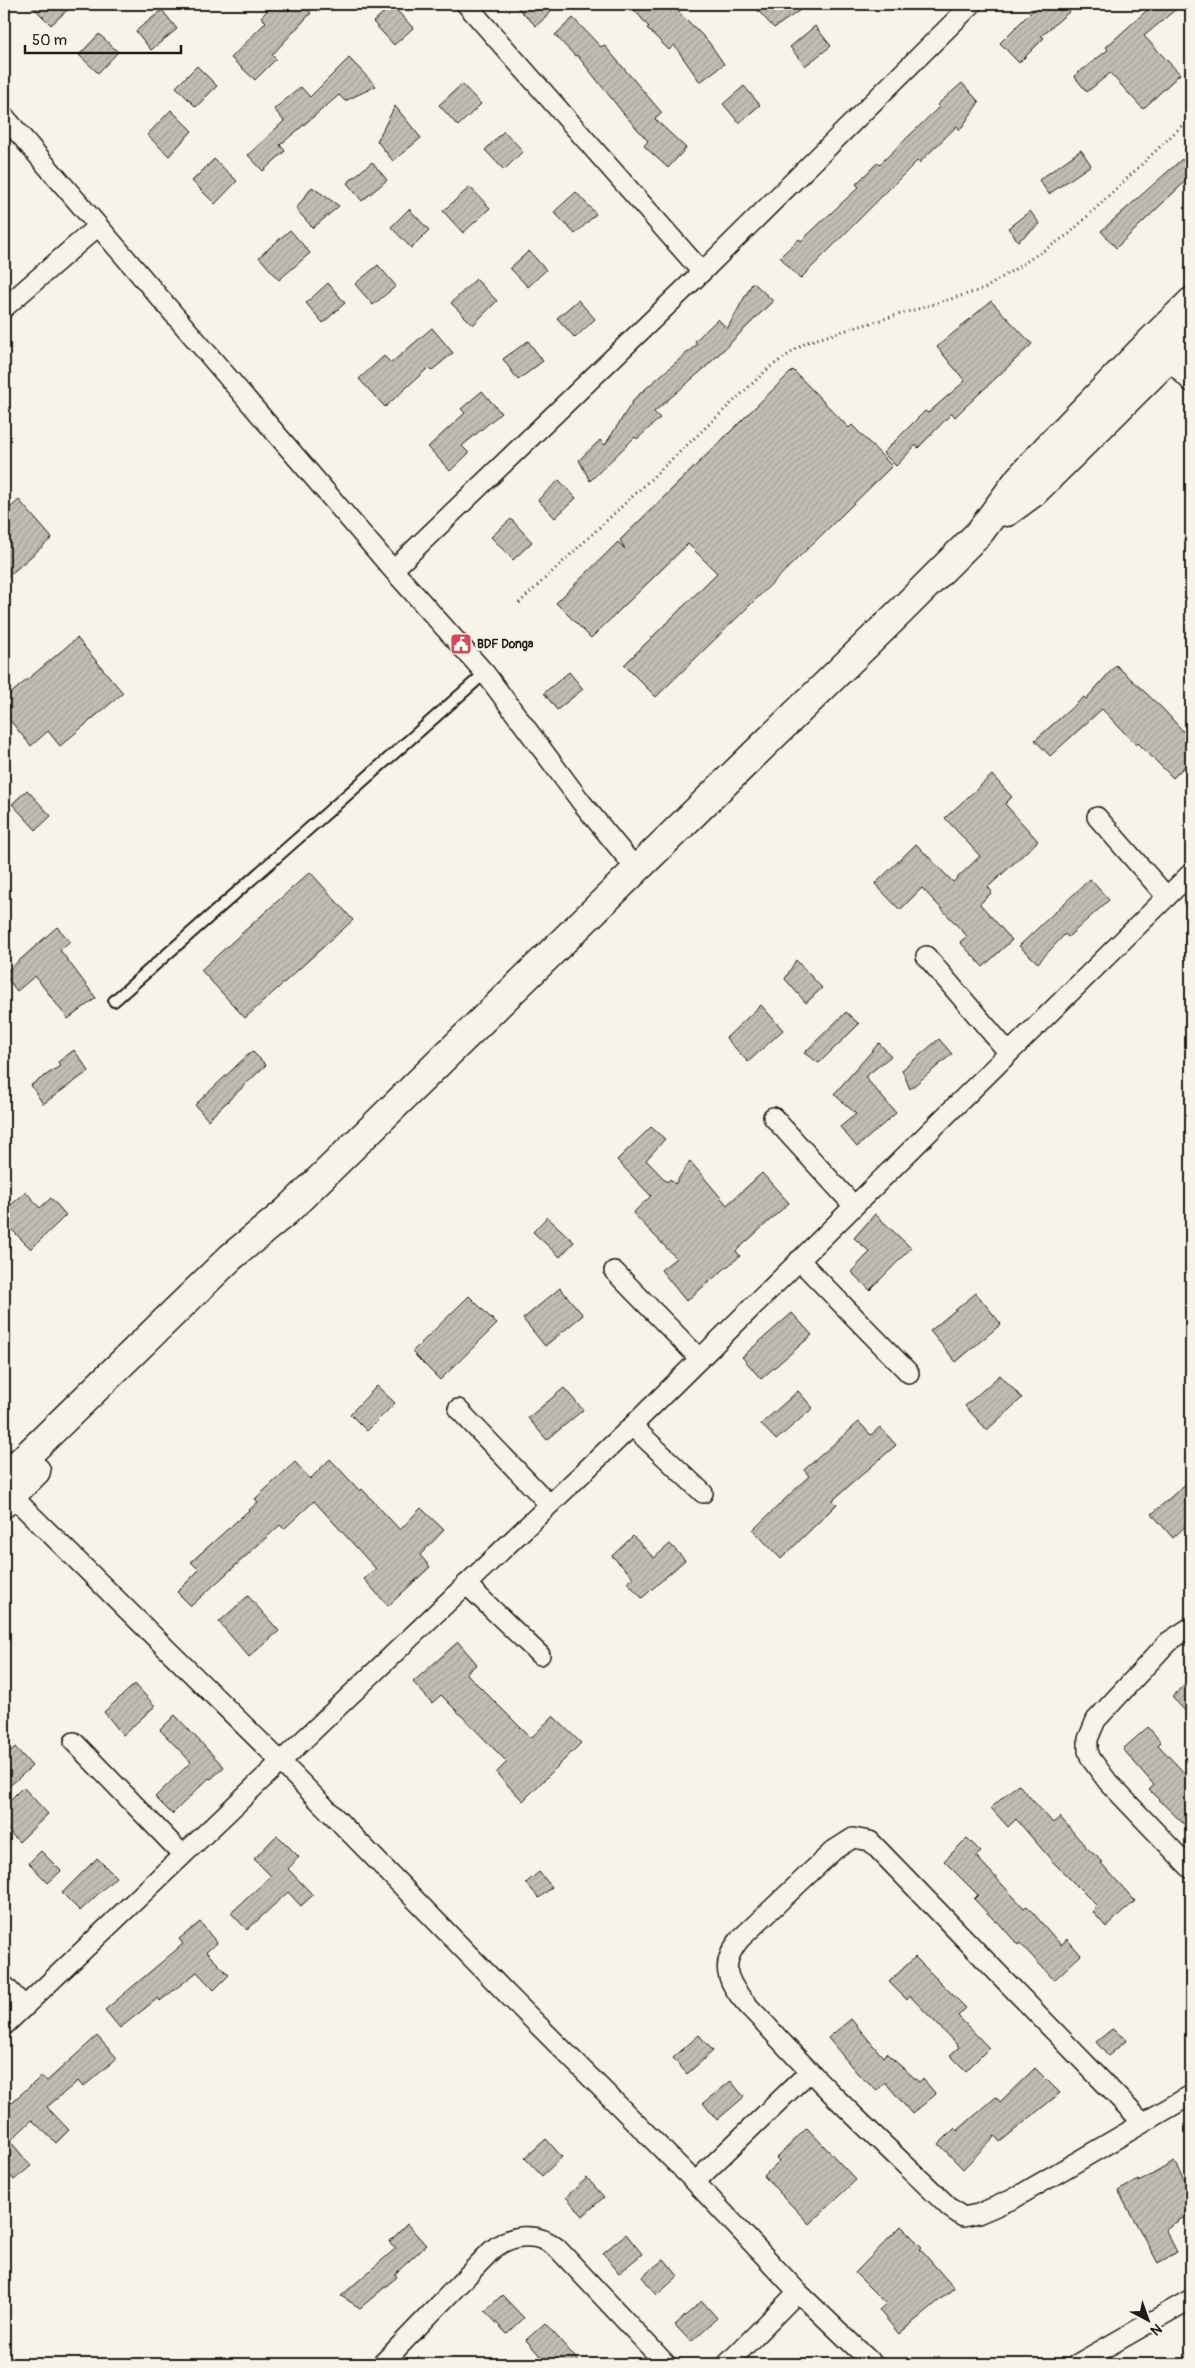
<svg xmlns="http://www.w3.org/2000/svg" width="1195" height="2368" font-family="Pangolin,sans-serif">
<defs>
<pattern id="building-hatch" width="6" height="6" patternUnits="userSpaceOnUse" patternTransform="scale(1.25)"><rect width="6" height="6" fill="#c0beb5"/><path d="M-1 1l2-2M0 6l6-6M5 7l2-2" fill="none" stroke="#a4a39b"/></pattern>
</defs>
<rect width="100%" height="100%" fill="#f7f3e8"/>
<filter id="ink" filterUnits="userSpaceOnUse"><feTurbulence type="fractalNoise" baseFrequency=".02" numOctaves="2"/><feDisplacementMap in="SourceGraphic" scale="10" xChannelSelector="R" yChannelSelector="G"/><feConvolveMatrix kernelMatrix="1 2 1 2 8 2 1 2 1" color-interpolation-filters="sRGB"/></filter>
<g filter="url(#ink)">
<path fill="url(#building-hatch)" stroke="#1c1c1c" d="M30,4H74L51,25Z
M274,4H301L311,13L272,55L276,59L255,80L231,58L266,22L261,17Z
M514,4H543L551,12L536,26Z
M629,4H671L708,41L724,64L700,82L674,45L669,50L647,28L649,27Z
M752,4H809L774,28Z
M1039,4H1078L1041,36L1044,38L1019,63L1000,43Z
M1154,4H1182L1144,36L1180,74L1143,109L1110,73L1087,92L1074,76L1108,50L1106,47Z
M392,5L413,28L394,45L373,22Z
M162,10L177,29L151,50L136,31Z
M573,18L601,47L604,45L662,113L655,119L686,148L668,168L644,146L648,141L623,113L577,55L575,56L555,35Z
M815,26L831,46L805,66L790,47Z
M99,34L118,52L98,73L79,55Z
M349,58L376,86L345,101L339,95L280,145L285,151L263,171L248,155L284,121L274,109L301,87L310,97Z
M197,66L217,86L196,107L176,87Z
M962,83L979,102L960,130L957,126L919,163L917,161L800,279L780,257L799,239L801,241L859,187L856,184L878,162L880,164L939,107L937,105Z
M462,84L481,104L458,126L439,105Z
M744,86L760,105L739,123L723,104Z
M395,106L421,138L393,161L377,141Z
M171,110L192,131L169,156L147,135Z
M504,131L523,151L504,170L485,150Z
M1081,150L1091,165L1049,194L1039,180Z
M214,159L237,181L215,204L192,181Z
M1182,159L1191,170V176L1116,248L1101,231Z
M372,162L387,180L362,201L347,183Z
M312,187L339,206L313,228L296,209Z
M470,187L490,208L463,233L443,211Z
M576,192L596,214L575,234L554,212Z
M409,209L429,230L411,248L391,227Z
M1030,211L1040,224L1018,241L1008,228Z
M290,230L310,253L279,280L259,257Z
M529,251L546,270L528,287L510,268Z
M378,265L396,286L373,305L355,284Z
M476,279L497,301L473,325L451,303Z
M753,282L773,301L707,366L654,412L660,418L637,439L635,437L590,481L579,460L600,440L605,445L635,398L697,344L695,341L718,319L727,329Z
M328,283L345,303L323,323L306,303Z
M578,300L595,319L575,338L557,318Z
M991,301L1032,344L963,409L955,417L952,413L918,448L916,445L896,466L883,453L925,411L928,413L965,381L937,347Z
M432,328L453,353L431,371L428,368L385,407L359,379L384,356L391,363Z
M528,341L543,361L518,380L503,359Z
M793,370L849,428L852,425L892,466L656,697L624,665L717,573L688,544L591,638L556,603L618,542L625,549L620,540Z
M482,391L501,413L462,446L469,453L450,471L428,447L465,413L461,409Z
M559,480L576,498L555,518L538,500Z
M19,500L52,538L4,580V513Z
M511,519L532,542L513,560L491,537Z
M77,638L123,693L60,746L48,731L31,746L4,713V699Z
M1116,665L1163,709L1191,740V760L1173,778L1138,743L1136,745L1102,709L1050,756L1035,740L1084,697L1086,699Z
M569,672L583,689L557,710L544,693Z
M992,775L1012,797L1005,804L1038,841L988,887L992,892L980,904L1012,940L983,967L960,942L967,936L922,888L900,910L875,884L916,844L953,882L980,856L945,818Z
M27,790L51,816L36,830L12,804Z
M310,872L353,920L245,1018L201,970Z
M1090,879L1109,900L1068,937L1065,934L1038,963L1019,946Z
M57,927L70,941L60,950L96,998L68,1019L35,976L17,991L4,974Z
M796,960L822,988L806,1003L785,979Z
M761,1005L783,1030L748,1062L726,1038Z
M846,1012L859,1024L819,1063L804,1053Z
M939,1039L952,1054L910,1089L902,1070Z
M879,1043L891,1056L865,1077L896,1113L857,1147L840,1127L856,1114L834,1094Z
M74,1050L89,1071L43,1104L31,1085L60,1066L58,1062Z
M252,1051L266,1065L208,1120L195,1105Z
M651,1127L665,1139L646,1160L667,1182L670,1179L675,1184L690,1161L727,1205L762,1173L789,1203L736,1251L740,1256L686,1301L661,1270L676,1258L633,1213L651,1196L617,1160Z
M26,1192L40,1208L51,1198L66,1215L31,1249L4,1222V1211Z
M875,1214L911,1248L870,1290L851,1272L870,1252L854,1238Z
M547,1217L574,1242L560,1257L533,1232Z
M560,1288L583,1315L545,1346L523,1319Z
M976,1293L1001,1324L956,1362L930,1331Z
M469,1296L497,1324L440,1380L412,1352Z
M792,1313L812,1335L761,1379L742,1357Z
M1000,1375L1022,1398L987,1430L965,1406Z
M377,1386L395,1403L367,1431L350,1414Z
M564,1388L583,1410L547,1440L528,1418Z
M798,1391L813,1408L776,1440L761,1424Z
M859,1422L871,1435L880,1427L896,1445L833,1500L837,1504L781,1559L753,1530L809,1476L804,1470Z
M330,1459L360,1491L362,1489L400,1530L421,1508L444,1530L420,1555L430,1567L388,1606L364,1579L376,1569L314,1501L284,1529L280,1525L191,1606L177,1592L199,1570L191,1562L258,1502L255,1499L295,1462L310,1479Z
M1191,1479V1521L1173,1538L1152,1514Z
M633,1536L654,1558L670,1544L685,1560L642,1598L627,1582L633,1577L612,1556Z
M248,1596L279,1631L249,1657L219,1622Z
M458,1642L477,1664L466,1673L531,1738L553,1716L581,1743L523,1801L496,1773L507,1762L441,1695L432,1703L413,1682Z
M1191,1679V1717L1172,1697Z
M135,1684L155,1706L123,1735L104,1712Z
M175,1715L224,1767L211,1779L209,1778L172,1814L155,1797L191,1762L160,1730Z
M1148,1727L1161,1742L1158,1745L1191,1780V1831L1149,1790L1154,1785L1123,1749Z
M15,1747L32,1766L4,1791V1758Z
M1018,1784L1053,1823L1060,1817L1087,1848L1103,1862L1101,1863L1135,1901L1106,1927L1092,1911L1097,1906L1053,1862L1016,1819L1008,1827L991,1808Z
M23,1787L48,1814L19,1842L4,1826V1806Z
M277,1835L299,1857L288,1869L313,1895L301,1906L288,1892L247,1930L231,1913L271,1876L254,1859Z
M967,1838L981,1852L976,1856L1024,1908L1027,1906L1061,1945L1067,1939L1081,1955L1054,1980L1020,1943L1018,1945L997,1921L996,1922L974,1899L978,1895L944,1861Z
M41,1851L61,1871L48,1883L29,1863Z
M97,1858L116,1877L80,1911L62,1893Z
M539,1872L552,1887L539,1898L526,1883Z
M200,1922L217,1943L206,1952L229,1975L214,1990L197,1972L160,2001L158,1998L120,2028L105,2010L183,1944L179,1939Z
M915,1957L966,2008L958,2016L989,2048L966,2071L950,2055L959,2047L910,1996L907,2000L889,1982Z
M851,2019L883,2057L886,2053L919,2082L923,2079L936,2094L912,2114L885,2082L877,2091L858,2074L828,2038Z
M1112,2029L1127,2040L1108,2056L1096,2042Z
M699,2035L713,2051L687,2074L673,2058Z
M97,2036L117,2058L83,2087L78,2081L47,2107L69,2130L56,2143L32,2120L10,2141L31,2166L14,2180L4,2168V2109L42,2076L47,2081Z
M1035,2068L1060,2093L1000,2142L995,2136L963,2169L939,2144L955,2128L957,2131L996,2097L1000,2102Z
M731,2081L744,2097L717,2120L703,2103Z
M807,2128L856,2180L809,2224L764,2176L779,2161L776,2158Z
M546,2139L562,2157L542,2176L525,2158Z
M1174,2162L1191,2191V2213L1165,2229L1177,2252L1158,2263L1118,2191L1138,2180L1139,2182Z
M587,2178L604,2197L583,2216L566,2197Z
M407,2224L426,2245L395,2274L397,2277L360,2308L341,2296L396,2248L389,2242Z
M901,2226L922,2247L920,2249L954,2288L899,2334L879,2310L886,2304L855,2273Z
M626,2234L642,2254L619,2273L603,2253Z
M664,2259L678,2276L657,2295L642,2277Z
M502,2295L524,2318L507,2334L485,2311Z
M702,2301L717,2318L691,2342L675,2325Z
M545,2323L581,2364H547L526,2340Z"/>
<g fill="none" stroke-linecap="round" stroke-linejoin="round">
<g stroke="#1c1c1c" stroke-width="14">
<path id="service" d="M114,1001L485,673"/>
</g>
<g stroke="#1c1c1c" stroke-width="22">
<path id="minor" d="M466,4L702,272
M4,116L393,570L485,673L582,803L637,870
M4,308L98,226
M1160,351L1191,382
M393,570L702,272L972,4
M1097,817L1167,897
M926,956L1009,1053
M773,1117L854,1206
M799,1260L909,1373
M614,1271L700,1359
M458,1409L549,1504
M632,1426L703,1493
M4,1488L282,1763L511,1998L695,2182L798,2292L873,2364
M466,1584L540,1655
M1191,1627L1168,1642L1096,1720L1088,1739V1751L1091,1759L1108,1782L1191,1869
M74,1742L183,1855
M4,1985L25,2007
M4,2026L632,1426L1191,873
M1142,2122L870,1841L853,1838L834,1850L740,1939C731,1950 724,1963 729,1977C736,1997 756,2013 769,2028C826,2091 889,2149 950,2208L963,2217L978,2214L1013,2199L1191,2095
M695,2182L809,2072
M382,2364L491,2251C510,2234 537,2231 557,2248L666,2364
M727,2364L798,2292
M1077,2364L1191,2299"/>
</g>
<g stroke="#1c1c1c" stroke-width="31">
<path id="secondary" d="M1007,512L1033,493L1191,336
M4,1478L231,1257L287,1211L903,609L980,532L1019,479L1051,444L1150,342L1191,302
M4,1503L36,1471"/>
</g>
<path stroke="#1c1c1c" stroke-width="3" stroke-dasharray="1 4" stroke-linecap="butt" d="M519,603L770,367L807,342L984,289L1069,234L1191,117"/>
<use href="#service" stroke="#f7f3e8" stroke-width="10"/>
<use href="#minor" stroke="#f7f3e8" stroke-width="19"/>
<use href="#secondary" stroke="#f7f3e8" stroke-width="28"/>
</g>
</g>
<defs>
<g id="civic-square" transform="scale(1.125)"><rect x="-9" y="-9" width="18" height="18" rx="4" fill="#d1495b" stroke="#f7f3e8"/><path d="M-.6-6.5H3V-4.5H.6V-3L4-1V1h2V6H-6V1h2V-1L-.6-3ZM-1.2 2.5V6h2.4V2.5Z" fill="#fff"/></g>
</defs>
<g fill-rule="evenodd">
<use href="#civic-square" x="461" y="644"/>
</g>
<g text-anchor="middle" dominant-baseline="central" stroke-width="5" stroke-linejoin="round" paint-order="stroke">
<g font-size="12" font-weight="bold" fill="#1c1c1c" stroke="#f7f3e8" text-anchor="start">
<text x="477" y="644">BDF Donga</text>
</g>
</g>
<rect width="1195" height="2368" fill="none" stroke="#f7f3e8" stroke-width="20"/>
<rect x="10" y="10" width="1175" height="2348" fill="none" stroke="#1c1c1c" stroke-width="2" filter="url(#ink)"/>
<g transform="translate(1148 2320) rotate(139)" stroke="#f7f3e8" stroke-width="4" paint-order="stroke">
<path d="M0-4L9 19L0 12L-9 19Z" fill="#1c1c1c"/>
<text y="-8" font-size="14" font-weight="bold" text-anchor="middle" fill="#1c1c1c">N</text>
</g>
<path d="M25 45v8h156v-8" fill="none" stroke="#1c1c1c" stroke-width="2.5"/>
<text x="32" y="45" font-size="15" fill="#1c1c1c" stroke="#f7f3e8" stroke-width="4" paint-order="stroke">50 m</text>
</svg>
